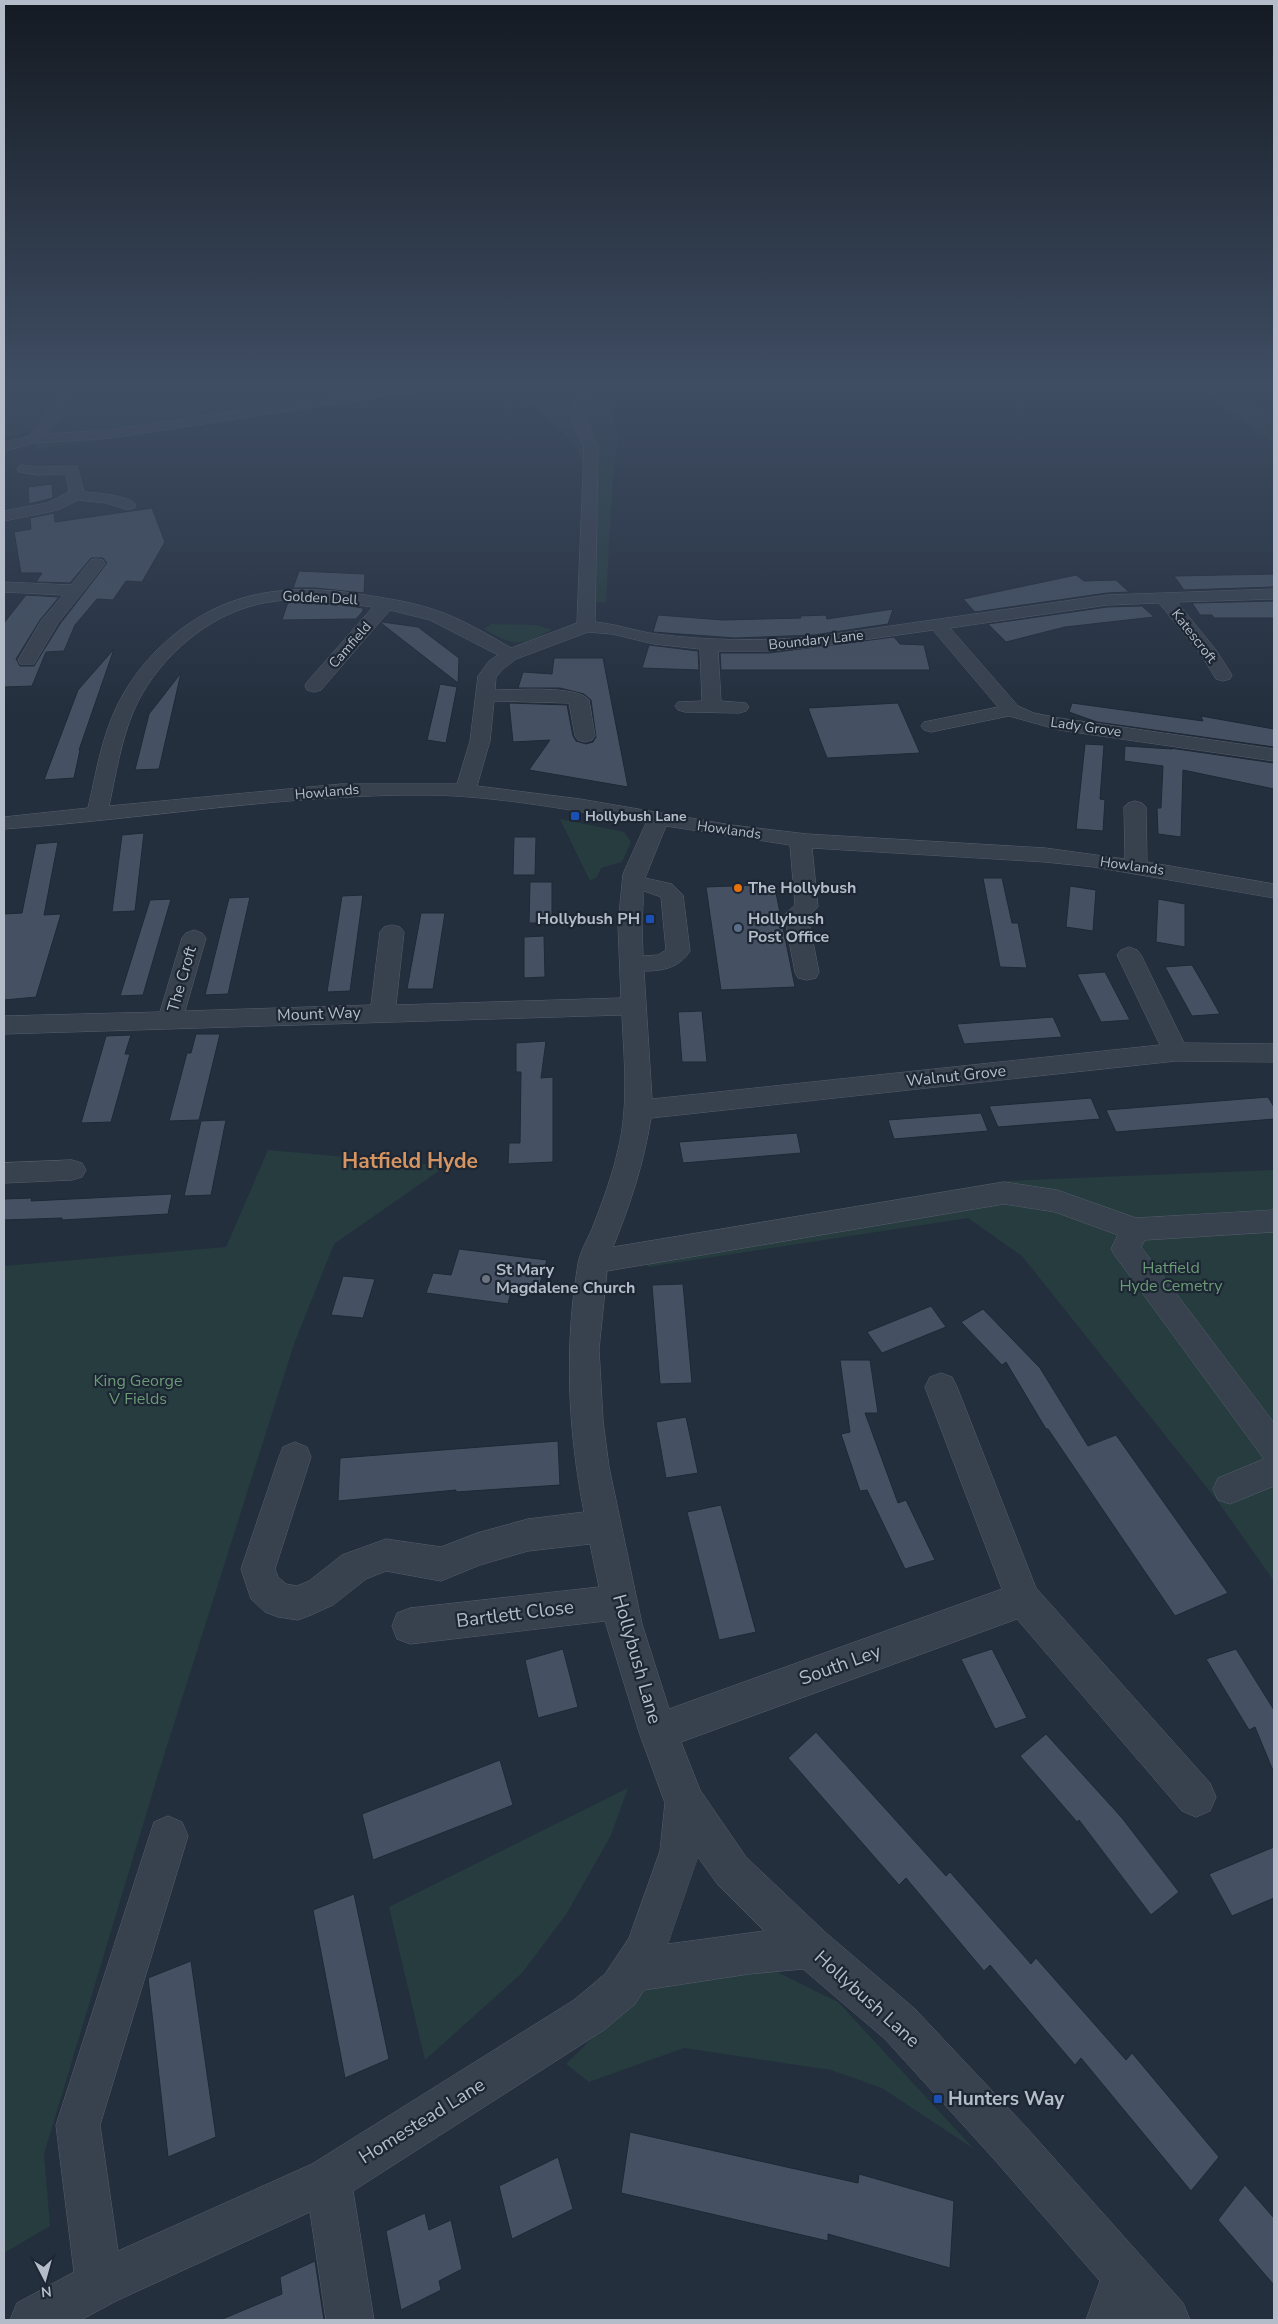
<svg xmlns="http://www.w3.org/2000/svg" width="1278" height="2324" font-family="'Nunito Sans',sans-serif">
<rect width="100%" height="100%" fill="#242f3e"/>
<path fill="#263c3f" d="M4,386H72L32,431L4,438Z
M83,386H438L153,433L32,450Z
M503,386H610L607,391L618,435L612,489L606,602H581L583,465C581,460 579,452 576,447C565,430 521,396 503,386Z
M1200,386H1231L1274,422V443L1221,405Z
M491,624L537,625L552,630C519,646 516,647 484,629Z
M560,819L624,832L631,842L622,862L601,868L597,877L590,881Z
M268,1150L446,1166L334,1244L294,1344L161,1765L44,2154L50,2226L4,2253V1266L226,1247Z
M1274,1170V1581L1216,1499L1022,1256L968,1218L648,1267L642,1242L1004,1181Z
M628,1788L611,1835L567,1913L522,1973L425,2060L389,1907Z
M750,1959L838,2002L974,2149L882,2088L831,2070L684,2048L589,2082L566,2064L625,2006L653,1972Z"/>
<path fill="#455162" stroke="#1f2835" d="M52,484L53,498L29,504L28,487Z
M152,508L165,542L142,582L126,581L113,600L97,599L75,625L64,651L46,652L32,686L4,687V623L26,595L59,597L40,620L16,659L20,666H34L60,624L107,563L103,558H91L70,583L36,582L42,573H21L14,532L31,529L30,518L54,513L55,522Z
M299,571L365,574L364,593L315,588H293Z
M1274,574V587L1184,590L1174,576Z
M1076,575L1084,581L1116,580L1129,592L1107,593L975,612L963,599Z
M1274,601V618H1214L1212,615H1200L1192,603Z
M288,602L335,604L363,608V611L356,619L282,620Z
M1142,606L1154,617L1065,627L1006,642L988,624L1107,607Z
M893,609L888,624L814,635L735,638L653,632L658,615L723,620L801,618L800,616L826,615L827,619Z
M382,622L418,627L459,658L458,683L381,623Z
M894,637L900,644L924,645L930,670H721L720,653H769Z
M649,645L698,651L699,670L642,668Z
M114,649L79,750H80L74,778L44,780L78,690Z
M554,658H603L628,787L529,770L550,740L513,742L509,703L567,705L573,736L576,741L586,744L593,742L596,737L591,700L584,694L560,688H518L523,672L552,674Z
M181,673L159,769L135,770L149,714Z
M440,684L457,687L446,743L427,740Z
M898,703L920,753L827,758L808,708Z
M1072,703L1203,721L1201,716L1274,729V747L1097,722L1069,712Z
M1085,744L1104,745L1100,799L1105,800L1103,831L1076,829Z
M1125,746L1172,749L1170,748L1274,763V789L1183,770L1181,837L1158,834L1157,808H1161L1163,766L1124,761Z
M144,833L135,911L112,912L122,835Z
M514,837H536L535,875H513Z
M58,842L44,915L61,914L36,997L4,1000V914L22,913L36,844Z
M983,878H1002L1012,923H1018L1027,968L1000,967Z
M530,882H552V923H529Z
M759,885L760,893H776L795,987L721,990L706,887Z
M1070,886L1096,890L1093,931L1066,927Z
M363,895L350,991L327,992L342,896Z
M250,897L228,994L205,995L229,898Z
M171,899L143,995L120,996L150,900Z
M1158,899L1185,904V947L1156,942Z
M421,913H445L433,989H407Z
M544,936L545,977L524,978V937Z
M1192,965L1206,989L1220,1014L1192,1016L1165,967Z
M1105,972L1117,995L1130,1020L1101,1022L1077,974Z
M702,1011L707,1062H682L678,1012Z
M1053,1017L1062,1037L964,1044L957,1024Z
M196,1034H220L199,1120L169,1121L187,1053H191Z
M131,1035L125,1054H130L111,1122L81,1123L106,1036Z
M546,1041L541,1078L553,1077V1162L508,1164L509,1143H520L521,1072H516V1043Z
M1268,1097L1274,1107V1119L1116,1132L1106,1110Z
M1091,1098L1100,1119L998,1127L989,1106Z
M981,1113L988,1131L894,1139L888,1120Z
M226,1120L211,1195L184,1196L201,1121Z
M797,1133L801,1153L683,1163L679,1142Z
M172,1194L168,1214L62,1220V1218L4,1220V1199L32,1198L31,1201Z
M459,1249L547,1260L539,1287L513,1284L508,1304L426,1293L433,1273L451,1275Z
M343,1276L375,1279L363,1318L331,1315Z
M683,1284L692,1383L660,1384L652,1285Z
M931,1306L946,1327L882,1353L867,1332Z
M983,1309L1040,1368L1088,1446L1116,1435L1228,1593L1175,1616L1048,1429H1046L1006,1362L1002,1365L961,1322Z
M840,1360H870L878,1413H865L898,1503L906,1500L935,1560L905,1569L867,1490L860,1491L841,1434L850,1432Z
M686,1417L698,1473L666,1478L656,1422Z
M558,1441L560,1485L456,1492V1490L338,1501L340,1458Z
M721,1505L756,1632L719,1640L687,1512Z
M563,1649L578,1707L538,1718L525,1660Z
M992,1649L1027,1718L995,1729L961,1659Z
M1236,1649L1274,1710V1773L1255,1727L1249,1730L1206,1659Z
M816,1732L946,1876L950,1872L1031,1964L1036,1958L1126,2060L1132,2053L1219,2157L1191,2191L1081,2058L1075,2065L990,1965L984,1971L906,1878L899,1885L788,1758Z
M1046,1734L1122,1818L1179,1892L1151,1915L1079,1820L1077,1822L1020,1756Z
M500,1760L513,1805L373,1860L362,1814Z
M1274,1847V1898L1232,1916L1209,1874Z
M354,1894L389,2059L345,2078L313,1910Z
M191,1961L216,2137L168,2157L148,1978Z
M630,2132L858,2183L859,2174L954,2201L950,2268L828,2234V2241L621,2193Z
M558,2157L573,2209L512,2239L499,2186Z
M1245,2185L1274,2218V2285L1218,2220Z
M425,2213L429,2230L451,2220L462,2269L439,2281L441,2290L401,2310L386,2231Z
M315,2261L324,2320H220L282,2294L280,2277Z"/>
<g fill="none" stroke-linecap="round" stroke-linejoin="round">
<g stroke="#565f6c" stroke-width="1">
<path id="minor" d="M69,386H83L45,434L110,430L401,386H433L426,390L110,438L34,443L4,451V443L29,436Z
M585,386H599L583,413L598,447L595,622C616,624 635,631 656,634C709,641 761,641 814,637L1107,595L1274,589V599L1177,602L1216,650L1232,675L1230,679L1223,681L1216,679L1202,656L1159,603L1107,605L950,628L1018,706L1034,713L1059,718L1274,749V761L1059,730L1009,716L931,732L924,730L921,726L924,722L998,707L933,630L814,647L769,651H718L721,701L746,703L749,707L746,711L739,713L685,712L678,710L675,706L678,702L702,701L700,649L654,644L612,634L588,632L516,659L503,669L496,677L495,690C514,690 578,685 589,700L595,736L592,740L585,742L578,740L575,736L569,703L494,701L490,741L477,786L580,799L731,825L807,834L1045,848L1125,859L1124,807L1128,803L1135,801L1142,803L1146,807L1147,862L1274,884V898L1094,867L1045,862L812,848L818,907L808,917L819,972L816,978L807,980L798,978L795,972L784,915L795,905L790,845L666,826L645,878L672,884L683,895L690,951C679,968 663,971 644,971L652,1099L1160,1045L1117,955L1121,950L1129,947L1137,950L1141,955L1184,1043L1274,1044V1062L1176,1061L651,1118C644,1163 630,1205 613,1247L1004,1182L1057,1190L1136,1218L1274,1210V1232L1145,1240L1141,1247L1274,1423V1486L1230,1504L1218,1500L1213,1489L1218,1478L1264,1459L1116,1257L1111,1249L1118,1235L1055,1212L1004,1204L607,1271L599,1349L603,1421L609,1467L642,1624L669,1709L1002,1589L925,1387L930,1377L941,1373L952,1377L957,1387L1036,1588L1210,1783L1216,1797L1210,1811L1196,1817L1182,1811L1017,1619L681,1742L700,1790L746,1857L825,1932L915,2009L1026,2127L1183,2303L1190,2320H1086L1100,2281L994,2159L885,2039L803,1969L749,1974L644,1990L635,2004L604,2030L353,2191L374,2320H326L310,2212L116,2301L81,2320H10L17,2303L74,2272L56,2125L154,1822L168,1816L182,1822L188,1836L100,2125L118,2251L312,2164L574,2000L605,1974L629,1938L660,1851L665,1803L639,1732L605,1621L410,1644L397,1639L392,1626L397,1613L410,1608L599,1587L590,1544L528,1551L480,1565L441,1581L386,1571L366,1579L333,1605L311,1615L298,1620L278,1617L265,1612L251,1599L241,1569L279,1457L283,1447L295,1442L307,1447L311,1457L275,1569L278,1577L286,1584L297,1586L309,1581L342,1555L386,1539L441,1547L477,1533L528,1519L584,1512C568,1430 564,1347 578,1264C580,1252 587,1240 592,1229C602,1203 612,1177 618,1150C629,1105 624,1060 622,1015L4,1034V1016L160,1012L182,938L186,933L194,930L202,933L206,938L185,1011L371,1005L380,932L384,927L392,925L400,927L404,932L396,1005L621,998L618,925L623,874L646,823C577,811 498,796 429,795C286,794 145,819 4,829V817L88,808C97,769 103,728 124,693C137,670 155,650 176,633C235,587 295,584 366,595C391,599 417,603 441,612C465,621 489,635 511,648L577,623L584,447L569,413ZM286,600L335,602L373,607L307,682L305,686L307,690L314,692L321,690L390,610L430,620L498,655L489,661L478,676L470,741L457,784H341L109,806C116,774 121,740 134,710C154,664 200,621 248,607C260,603 273,601 286,600ZM644,891L661,897L666,950L658,955L643,956L642,925ZM698,1857L718,1885L764,1931L668,1944Z
M24,465L37,467L77,466L84,492C96,493 129,495 136,505L134,508L128,510L106,503L78,500L58,510L4,521V511L47,503L69,492L66,474L37,475L19,472L17,469L19,466Z
M97,559L103,560L105,564L58,623L34,664H20L18,660L41,621L63,595L4,592V582L71,585L91,560Z
M72,1160L82,1163L86,1170L82,1177L72,1180L4,1183V1163Z"/>
</g>
<use href="#minor" fill="#38414e" fill-rule="evenodd"/>
</g>
<linearGradient id="sky" x2="0" y2="1"><stop stop-color="#141a22"/><stop offset="0.54" stop-color="#3f4d63"/><stop offset="1" stop-color="#3f4d63" stop-opacity="0"/></linearGradient>
<rect width="1278" height="711" fill="url(#sky)"/>
<g fill="#1a4fb4" stroke="#1d2633" stroke-width="2">
<rect x="570" y="811" width="10" height="10" rx="2.5"/>
<rect x="645" y="914" width="10" height="10" rx="2.5"/>
<rect x="933" y="2094" width="10" height="10" rx="2.5"/>
</g>
<circle fill="#e8710a" stroke="#1d2633" stroke-width="2" cx="738" cy="888" r="5"/>
<circle fill="#5c6f8a" stroke="#1d2633" stroke-width="2" cx="738" cy="928" r="5"/>
<circle fill="#6b7280" stroke="#1d2633" stroke-width="2" cx="486" cy="1279" r="5"/>
<g text-anchor="middle" dominant-baseline="central" stroke-width="4.5" stroke-linejoin="round" paint-order="stroke">
<g font-size="14" fill="#b4bcc9" stroke="#1d2633">
<text transform="translate(320 598) rotate(3)">Golden Dell</text>
<text transform="translate(1194 636) rotate(52)">Katescroft</text>
<text transform="translate(816 640) rotate(-6)">Boundary Lane</text>
<text transform="translate(350 645) rotate(-49)">Camfield</text>
<text transform="translate(1086 727) rotate(8)">Lady Grove</text>
<text transform="translate(327 792) rotate(-5)">Howlands</text>
<text transform="translate(729 830) rotate(8)">Howlands</text>
<text transform="translate(1132 866) rotate(8)">Howlands</text>
</g>
<g font-size="14" font-weight="bold" fill="#b4bcc9" stroke="#1d2633" text-anchor="start">
<text x="585" y="816">Hollybush Lane</text>
</g>
<g font-size="16" font-weight="bold" fill="#b4bcc9" stroke="#1d2633" text-anchor="start">
<text x="748" y="888">The Hollybush</text>
<text x="640" y="919" text-anchor="end">Hollybush PH</text>
<text x="748" y="919">Hollybush<tspan x="748" dy="18">Post Office</tspan></text>
<text x="496" y="1270">St Mary<tspan x="496" dy="18">Magdalene Church</tspan></text>
</g>
<g font-size="16" fill="#b4bcc9" stroke="#1d2633">
<text transform="translate(182 979) rotate(-74)">The Croft</text>
<text transform="translate(319 1014) rotate(-2)">Mount Way</text>
<text transform="translate(956 1076) rotate(-6)">Walnut Grove</text>
</g>
<g font-size="16" fill="#6b9a76" stroke="#1d2633">
<text x="1171" y="1268">Hatfield<tspan x="1171" dy="18">Hyde Cemetry</tspan></text>
<text x="138" y="1381">King George<tspan x="138" dy="18">V Fields</tspan></text>
</g>
<g font-size="19" fill="#b4bcc9" stroke="#1d2633">
<text transform="translate(515 1614) rotate(-7)">Bartlett Close</text>
<text transform="translate(637 1659) rotate(74)">Hollybush Lane</text>
<text transform="translate(840 1665) rotate(-20)">South Ley</text>
<text transform="translate(867 1999) rotate(42)">Hollybush Lane</text>
<text transform="translate(422 2121) rotate(-32)">Homestead Lane</text>
</g>
<g font-size="19" font-weight="bold" fill="#b4bcc9" stroke="#1d2633" text-anchor="start">
<text x="948" y="2099">Hunters Way</text>
</g>
<g font-size="21" font-weight="bold" fill="#d59563" stroke="#1d2633">
<text x="410" y="1161">Hatfield Hyde</text>
</g>
</g>
<rect width="1278" height="2324" fill="none" stroke="#b4bcc9" stroke-width="10"/>
<g transform="translate(45 2279) rotate(174)" stroke="#1d2633" stroke-width="4" paint-order="stroke">
<path d="M0-4L9 19L0 12L-9 19Z" fill="#b4bcc9"/>
<text y="-8" font-size="14" font-weight="bold" text-anchor="middle" fill="#b4bcc9">N</text>
</g>
</svg>
